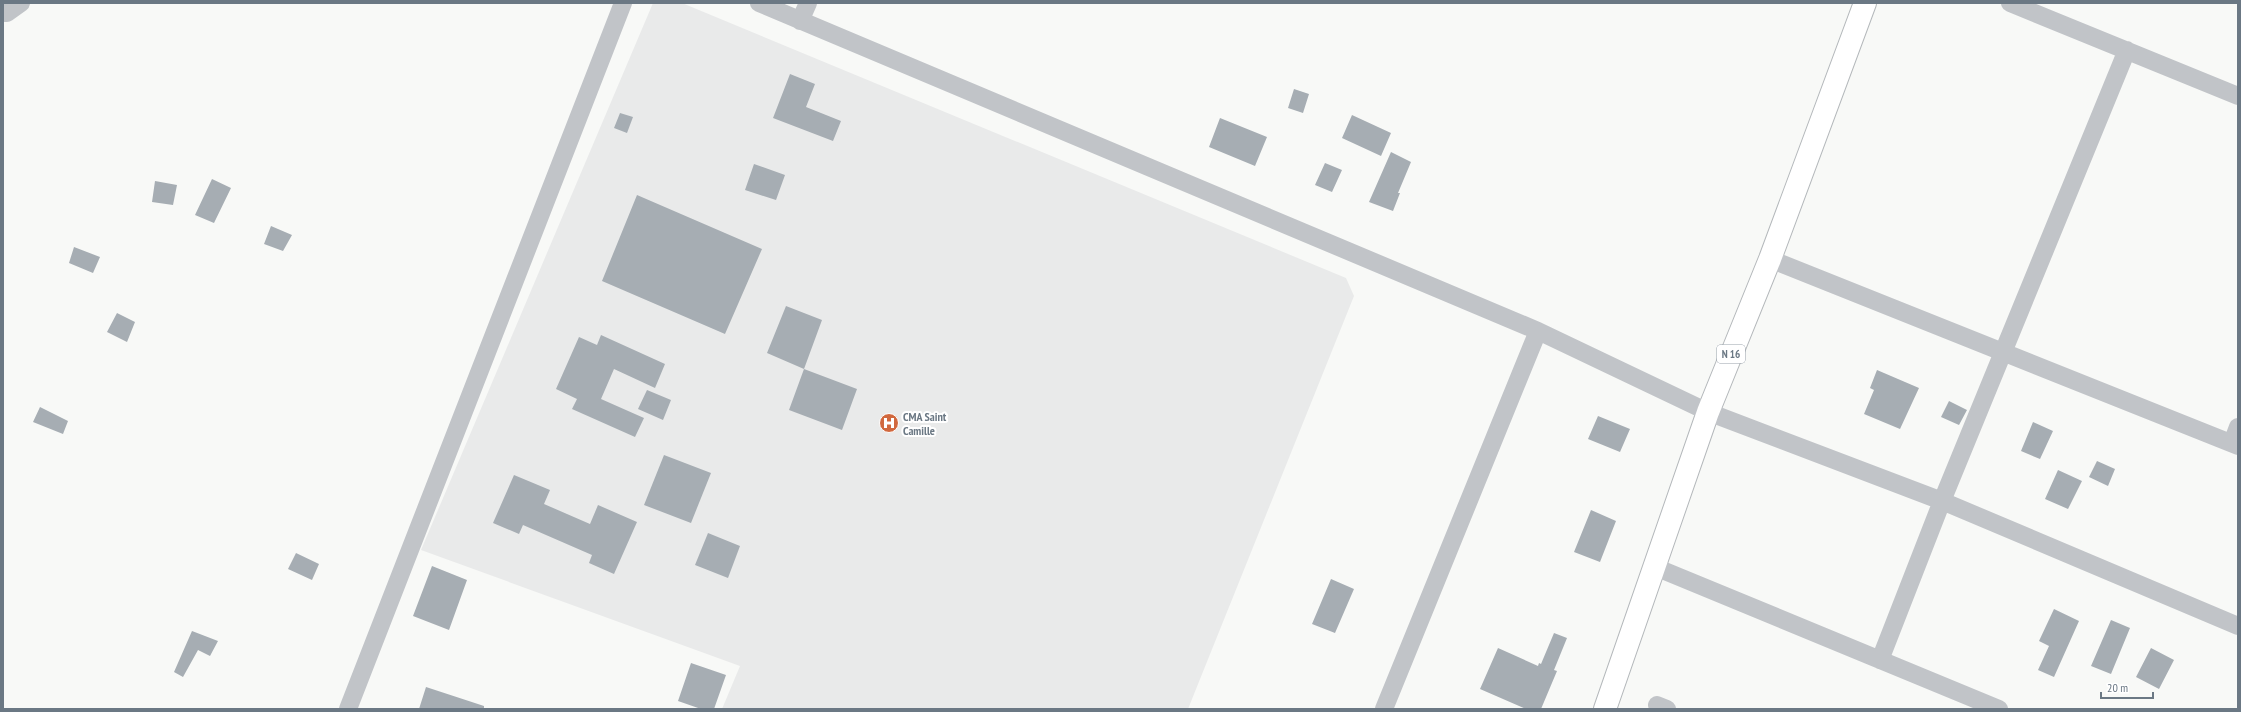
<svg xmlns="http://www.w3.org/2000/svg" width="2241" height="712" font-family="'PT Sans Narrow',sans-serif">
<rect width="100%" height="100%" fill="#f8f9f7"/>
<path fill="#e9eaea" d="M653,3H682L1346,278L1354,296L1188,709H722L740,666L421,550Z"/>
<path fill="#a6adb3" d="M790,74L815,84L806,107L841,121L833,141L773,118Z
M1294,89L1309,94L1303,113L1288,108Z
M620,113L633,117L627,133L614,128Z
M1352,115L1391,133L1381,156L1342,138Z
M1220,118L1267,137L1255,166L1209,147Z
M1391,152L1411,162L1398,193H1400L1393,211L1369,202Z
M1325,163L1342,170L1332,192L1315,185Z
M754,164L785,175L776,200L745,190Z
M212,179L231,188L214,223L195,215Z
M155,181L177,185L173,205L152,202Z
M637,195L762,249L725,334L602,281Z
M271,226L292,235L283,251L264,244Z
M74,247L100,257L93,273L69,263Z
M786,306L822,320L804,369L767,353Z
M117,313L135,322L127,342L107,332Z
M601,335L665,364L655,388L614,369L601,399L644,418L635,437L572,409L577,399L556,389L579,337L597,345Z
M804,369L857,389L842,430L789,410Z
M1877,370L1919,388L1900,429L1864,414L1874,390L1870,388Z
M647,390L671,400L663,420L638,409Z
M1949,401L1967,410L1959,425L1941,417Z
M40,407L68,421L63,434L33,422Z
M1598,416L1630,429L1620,452L1588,439Z
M2033,422L2053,431L2040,459L2021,451Z
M664,455L711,473L691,523L644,505Z
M2097,461L2115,469L2108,486L2089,477Z
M2058,470L2082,481L2068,509L2045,499Z
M514,475L550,490L544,504L590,524L598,505L637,522L614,574L589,563L592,555L523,525L519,534L493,523Z
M1591,510L1616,521L1600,562L1574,552Z
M708,533L740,546L728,578L695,565Z
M296,553L319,564L312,580L288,569Z
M432,566L467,580L449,630L413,616Z
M1331,579L1354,589L1335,633L1312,624Z
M2054,609L2079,621L2054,677L2038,670L2049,646L2039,641Z
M2111,620L2130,628L2111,674L2091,666Z
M192,631L218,641L210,656L198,650L183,677L174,672Z
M1554,633L1567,638L1554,670L1557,671L1541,709H1526L1480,689L1498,648L1538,666L1539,663L1541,664Z
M2151,648L2174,660L2159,689L2136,677Z
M691,663L726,675L714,709H701L678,701Z
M426,687L484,706V709H419Z"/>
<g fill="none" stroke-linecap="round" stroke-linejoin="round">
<g stroke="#b4b8bb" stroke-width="24">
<path id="highway" d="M1605,709L1708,412L1770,259L1865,3"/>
</g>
<path stroke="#c1c4c8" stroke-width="18" d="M759,3L1538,331L1708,412L1942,501L2238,626
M2010,3L2238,96
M3,13H7L21,3
M800,21L808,3
M1770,259L2238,446
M2232,443L2238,427
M1655,567L1999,709
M1880,660L1942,501L2127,50
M1657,705L1667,709
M348,709L623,3
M1384,709L1538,331"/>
<use href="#highway" stroke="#fff" stroke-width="22"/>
</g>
<defs>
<g id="hospital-disc" transform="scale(1)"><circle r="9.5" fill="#d1683e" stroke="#fff"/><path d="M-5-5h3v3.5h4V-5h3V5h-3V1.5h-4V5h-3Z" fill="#fff"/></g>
</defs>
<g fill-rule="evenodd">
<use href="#hospital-disc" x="889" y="423"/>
</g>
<g text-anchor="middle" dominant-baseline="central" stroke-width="4" stroke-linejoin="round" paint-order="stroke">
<rect fill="#fff" stroke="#97a0a9" stroke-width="1" x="1717" y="345" width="28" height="18" rx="3"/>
<g font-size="11" font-weight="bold" fill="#6b7884">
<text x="1731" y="354">N 16</text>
</g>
<g font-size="12" font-weight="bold" fill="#6b7884" stroke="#fff" text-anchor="start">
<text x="903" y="416">CMA Saint<tspan x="903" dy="14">Camille</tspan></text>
</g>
</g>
<rect width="2241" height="712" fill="none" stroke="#6b7884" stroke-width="8"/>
<path d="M2101 692v6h52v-6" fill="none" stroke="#6b7884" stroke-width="2"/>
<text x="2107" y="692" font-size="12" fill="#6b7884" stroke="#ffffff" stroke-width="3" paint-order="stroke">20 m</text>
</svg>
